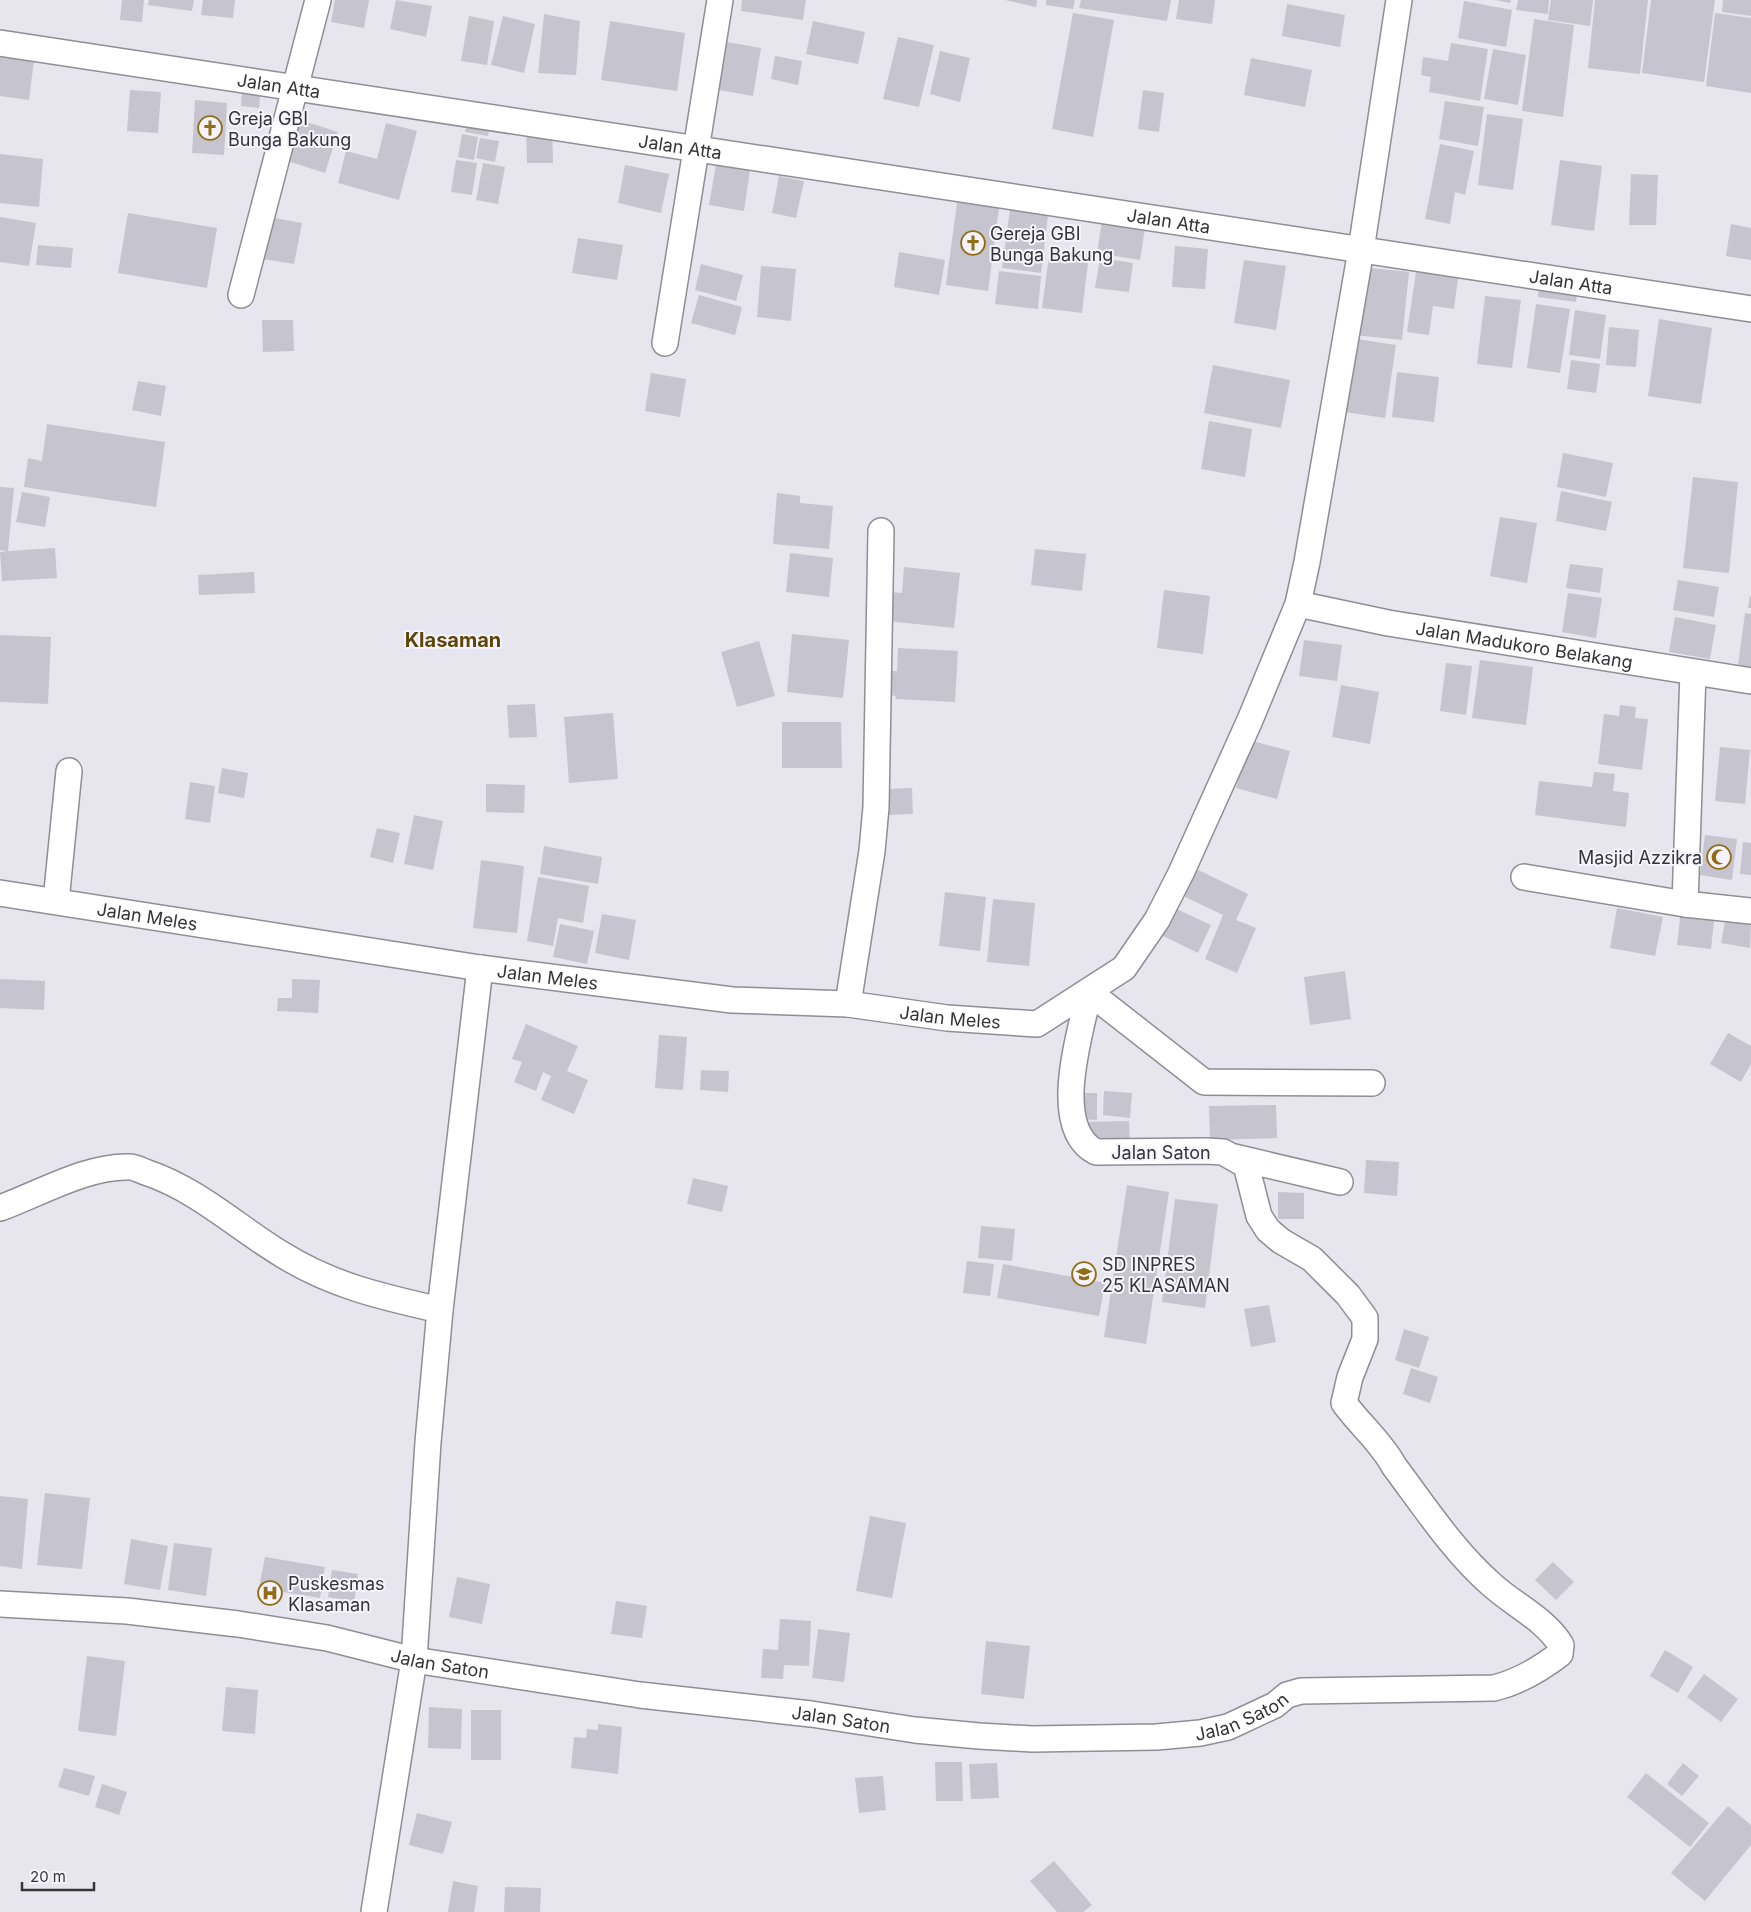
<svg xmlns="http://www.w3.org/2000/svg" width="1751" height="1912" font-family="Inter,sans-serif">
<rect width="100%" height="100%" fill="#e7e6ef"/>
<path fill="#c6c4ce" d="M122,0H144L142,22L120,20Z
M149,0H194L192,11L148,5Z
M203,0H235L233,18L201,15Z
M335,0H369L364,28L331,22Z
M396,0L432,6L426,37L390,29Z
M742,0H806L803,20L741,11Z
M1005,0H1037L1036,7Z
M1046,0H1075L1073,9L1046,5Z
M1081,0H1171L1167,21L1079,8Z
M1179,0H1215L1212,24L1176,19Z
M1495,0H1511L1510,3Z
M1518,0H1549L1548,14L1516,10Z
M1551,0H1593L1590,26L1548,20Z
M1595,0H1648L1640,74L1588,68Z
M1651,0H1715L1704,82L1642,73Z
M1723,0H1751V16L1722,12Z
M1464,1L1512,10L1506,47L1458,38Z
M1287,4L1345,15L1340,47L1282,36Z
M1073,13L1114,20L1093,137L1052,129Z
M1715,13L1751,18V93L1706,86Z
M544,14L580,21L576,75L538,73Z
M469,16L494,21L487,65L461,61Z
M503,16L535,24L524,73L491,65Z
M1534,19L1574,25L1563,117L1522,111Z
M610,21L685,33L677,91L601,80Z
M813,21L865,32L858,64L806,54Z
M898,37L934,45L919,107L883,99Z
M727,42L761,48L753,96L719,90Z
M1451,43L1488,49L1480,101L1429,92L1431,77L1421,75L1423,57L1448,61Z
M1493,49L1526,55L1518,105L1484,99Z
M940,51L970,58L960,102L930,94Z
M0,55L34,60L29,100L0,96Z
M775,56L802,61L798,85L771,79Z
M1251,58L1312,70L1305,107L1244,95Z
M243,75L262,76L259,108L241,106Z
M130,90L161,92L158,133L127,131Z
M1143,90L1164,93L1159,132L1138,129Z
M195,100L227,103L224,155L192,153Z
M471,101L493,105L488,136L465,132Z
M1445,101L1484,107L1478,146L1439,139Z
M1487,114L1523,119L1513,190L1478,185Z
M552,118L553,163H527L526,119Z
M297,119L338,132L325,173L284,160Z
M386,123L417,131L399,200L338,183L346,151L377,159Z
M462,134L478,137L474,160L458,157Z
M480,138L499,141L495,162L476,158Z
M1440,144L1474,151L1465,195L1455,192L1450,224L1425,219Z
M0,154L43,159L39,207L0,203Z
M456,160L477,163L472,195L451,192Z
M1560,160L1602,166L1594,231L1551,225Z
M483,163L505,167L498,204L476,200Z
M716,164L750,170L744,211L709,205Z
M625,165L669,174L661,213L618,203Z
M1631,174L1658,175L1656,225H1629Z
M779,176L804,181L796,218L772,213Z
M1013,187L1051,191L1041,273L1002,268Z
M958,195L1000,201L988,291L946,285Z
M128,213L217,228L207,288L118,273Z
M264,216L302,223L294,264L257,258Z
M0,217L36,223L29,266L0,262Z
M1102,221L1145,228L1140,260L1097,253Z
M1731,224L1751,228V260L1726,256Z
M578,238L623,245L617,280L572,273Z
M38,245L73,248L71,268L36,265Z
M1175,246L1208,249L1205,289L1172,287Z
M1050,249L1089,254L1082,313L1042,308Z
M899,252L945,260L939,295L894,287Z
M1100,258L1133,263L1129,292L1095,288Z
M1244,260L1286,266L1276,330L1234,323Z
M701,264L743,275L736,301L695,290Z
M1541,265L1580,270L1576,302L1538,297Z
M761,266L796,269L791,321L757,317Z
M1361,267L1409,272L1402,340L1354,335Z
M999,271L1041,276L1038,309L995,304Z
M1416,272L1458,278L1454,309L1433,306L1429,335L1407,332Z
M699,295L742,307L735,335L691,323Z
M1485,296L1521,300L1512,368L1477,364Z
M1536,304L1570,309L1560,373L1527,368Z
M1575,310L1606,315L1600,359L1569,355Z
M1659,319L1712,328L1701,404L1648,396Z
M262,320H293L294,351L263,352Z
M1609,327L1639,330L1636,367L1606,365Z
M1356,339L1396,345L1385,418L1345,412Z
M1571,360L1600,364L1596,393L1567,389Z
M1213,365L1290,380L1281,428L1204,413Z
M1397,372L1439,377L1434,422L1392,417Z
M651,373L686,379L680,417L645,411Z
M138,381L166,386L161,416L132,410Z
M1209,421L1252,429L1245,477L1201,469Z
M47,424L165,442L156,507L24,487L28,458L42,461Z
M1563,453L1613,463L1606,497L1557,487Z
M1693,477L1738,482L1729,573L1683,568Z
M0,487L14,488L8,551L55,548L57,578L2,581L0,552L7,551L0,550Z
M1561,491L1612,502L1606,531L1556,521Z
M22,492L50,497L45,527L16,522Z
M777,493L800,496V503L833,506L829,549L773,544Z
M1500,517L1537,523L1527,583L1490,576Z
M1035,549L1086,554L1082,591L1031,585Z
M790,553L833,558L829,597L786,592Z
M1570,564L1603,568L1600,593L1566,588Z
M904,567L960,573L954,628L888,621L891,592L902,593Z
M254,572L255,593L199,595L198,575Z
M1678,580L1719,587L1714,617L1673,610Z
M1164,590L1210,596L1203,654L1157,648Z
M1568,593L1602,598L1596,638L1562,632Z
M1750,596H1751V608H1748Z
M1745,613L1751,614V667L1738,665Z
M1675,617L1716,625L1710,659L1669,652Z
M792,634L849,640L843,698L787,692Z
M0,635L51,637L48,704L0,702Z
M1304,640L1342,645L1337,681L1299,676Z
M759,641L775,696L737,707L721,652Z
M898,648L958,651L955,702L895,699L896,696L889,695L890,671H897Z
M1480,660L1533,667L1526,725L1472,718Z
M1446,663L1472,666L1466,715L1440,711Z
M1341,685L1379,692L1370,744L1332,737Z
M535,704L537,737L509,738L507,705Z
M1620,705L1636,707L1635,718L1648,719L1642,770L1598,764L1604,714L1619,716Z
M613,713L618,779L569,783L564,717Z
M782,722H841L842,768H782Z
M1249,740L1290,751L1277,799L1236,788Z
M1720,747L1750,750L1745,804L1715,801Z
M222,768L248,773L244,798L218,793Z
M1594,772L1615,774L1613,791L1629,793L1626,827L1535,815L1539,781L1592,787Z
M190,782L215,786L210,823L185,819Z
M486,784L525,785L524,813L486,812Z
M912,788L913,814L886,815L885,789Z
M414,815L443,821L433,870L404,864Z
M377,828L400,833L393,863L370,857Z
M1705,835L1737,839L1732,880L1700,875Z
M1743,842L1751,843V875L1740,874Z
M544,846L602,857L598,884L540,874Z
M481,860L524,866L517,933L473,928Z
M1192,867L1248,894L1236,920L1256,928L1237,973L1205,959L1223,915L1179,894Z
M538,877L589,886L583,923L558,918L553,946L527,941Z
M945,892L986,897L980,951L939,946Z
M993,899L1035,903L1029,966L987,962Z
M1170,906L1211,925L1198,953L1157,933Z
M1617,908L1663,917L1655,956L1610,948Z
M1681,909L1715,912L1711,949L1677,945Z
M602,914L636,920L629,960L595,953Z
M1726,916L1751,921L1750,948L1721,943Z
M560,924L594,931L587,964L553,957Z
M1345,971L1351,1019L1310,1025L1304,977Z
M0,979L45,981L44,1010L0,1008Z
M292,979L320,980L318,1013L277,1011L278,998H292Z
M526,1024L578,1046L567,1071L588,1080L574,1114L541,1100L551,1076L543,1072L536,1091L514,1082L522,1062L512,1059Z
M1728,1033L1751,1046V1064L1741,1082L1710,1064Z
M659,1035L687,1037L683,1090L655,1088Z
M701,1070L729,1071L728,1092L700,1090Z
M1104,1091L1132,1093L1130,1118L1103,1115Z
M1080,1093H1097V1120L1080,1119Z
M1276,1105L1277,1138L1210,1140L1209,1106Z
M1129,1121L1130,1144L1088,1145L1087,1122Z
M1366,1160L1399,1162L1397,1196L1364,1193Z
M693,1178L728,1186L722,1212L687,1204Z
M1127,1185L1169,1192L1146,1344L1104,1337Z
M1278,1192L1304,1193V1219H1278Z
M1175,1199L1218,1204L1205,1308L1162,1302Z
M981,1226L1015,1229L1012,1261L978,1258Z
M967,1261L994,1264L990,1296L963,1293Z
M1003,1264L1105,1283L1099,1316L997,1298Z
M1269,1305L1276,1342L1251,1347L1244,1309Z
M1404,1329L1429,1337L1419,1368L1395,1360Z
M1411,1368L1438,1377L1430,1403L1403,1394Z
M45,1493L90,1498L82,1569L37,1565Z
M0,1496L28,1499L22,1569L0,1566Z
M870,1516L906,1523L892,1598L856,1591Z
M131,1539L168,1546L160,1590L124,1584Z
M174,1543L212,1548L206,1596L168,1590Z
M265,1557L325,1567L320,1598L259,1588Z
M1553,1562L1574,1582L1556,1600L1535,1580Z
M332,1570L358,1574L354,1602L328,1597Z
M457,1577L490,1584L482,1624L449,1617Z
M616,1601L647,1606L642,1638L611,1634Z
M780,1619L811,1621L809,1666L784,1665L783,1679L761,1678L763,1649L778,1650Z
M818,1629L850,1633L844,1682L812,1678Z
M986,1641L1030,1646L1024,1699L981,1694Z
M1665,1650L1693,1667L1678,1693L1650,1676Z
M87,1656L125,1661L116,1736L78,1731Z
M1704,1674L1738,1699L1721,1722L1687,1697Z
M226,1687L258,1690L255,1734L222,1731Z
M429,1707L462,1709L461,1749L428,1748Z
M471,1710H501V1760H471Z
M598,1724L622,1727L618,1774L571,1768L574,1737L586,1738L587,1729L598,1730Z
M935,1762H962L963,1801H936Z
M997,1763L999,1798L971,1799L969,1764Z
M1683,1763L1699,1776L1682,1796L1667,1784Z
M64,1768L95,1776L89,1796L58,1787Z
M1646,1773L1709,1823L1690,1847L1627,1797Z
M883,1776L886,1810L859,1813L855,1778Z
M102,1784L127,1792L119,1815L95,1807Z
M1728,1806L1751,1825V1845L1705,1901L1671,1873Z
M417,1813L452,1822L443,1854L409,1845Z
M1054,1861L1092,1905L1083,1912H1057L1030,1881Z
M453,1881L478,1886L474,1912H448Z
M505,1887L541,1888L540,1912H504Z"/>
<g fill="none" stroke-linecap="round" stroke-linejoin="round">
<g stroke="#8f8d96" stroke-width="28">
<g id="minor">
<path id="s1" d="M0,43L1751,309"/>
<path d="M241,295L318,0"/>
<path d="M665,343L720,0"/>
<path id="s2" d="M1298,604L1388,623L1751,681"/>
<path d="M1693,673L1685,904L1751,911"/>
<path d="M1524,877L1685,904"/>
<path id="s3" d="M0,893L480,968L732,1000L848,1004L947,1018L1037,1024L1124,968L1157,920L1181,873L1250,720L1298,604L1307,562L1361,250L1399,0"/>
<path d="M56,901L69,771"/>
<path d="M1089,992L1204,1082L1372,1083"/>
<path d="M848,1004L872,851L876,807L881,531"/>
<path d="M1234,1157L1340,1182"/>
<path d="M0,1208C39,1194 88,1165 130,1167C135,1167 142,1171 148,1173C198,1190 238,1228 283,1255C333,1286 383,1297 440,1310"/>
<path id="s4" d="M0,1604L127,1611L238,1624L327,1638L414,1660L640,1695L811,1714L915,1730L979,1736L1032,1739L1157,1737L1200,1733L1228,1727L1275,1705L1287,1695L1301,1691L1494,1688C1519,1682 1539,1670 1560,1654L1561,1645C1545,1619 1514,1605 1492,1585C1454,1552 1424,1506 1394,1466C1381,1442 1360,1425 1344,1403L1350,1377L1365,1339V1318L1348,1295L1312,1259L1281,1241L1268,1230L1259,1216L1246,1165L1223,1152L1206,1151L1096,1152C1049,1127 1081,1032 1089,992"/>
<path d="M374,1912L414,1660L428,1442L440,1310L480,968"/>
</g>
</g>
<use href="#minor" stroke="#fff" stroke-width="25"/>
</g>
<defs>
<g id="church-ring" transform="scale(1.25)"><circle r="9.5" fill="#f5f3fd" stroke="#916d13" stroke-width="1.5"/><path d="M-1.2-6h2.4v3.5h3.3v2.4h-3.3V6h-2.4V-.1h-3.3v-2.4h3.3Z" fill="#916d13"/></g>
<g id="mosque-ring" transform="scale(1.25)"><circle r="9.5" fill="#f5f3fd" stroke="#916d13" stroke-width="1.5"/><path d="M3.5-4.9A6 6 0 1 0 3.5 4.9A5 5 0 1 1 3.5-4.9Z" fill="#916d13"/></g>
<g id="school-ring" transform="scale(1.25)"><circle r="9.5" fill="#f5f3fd" stroke="#916d13" stroke-width="1.5"/><path d="M0-5L7-2L0 1L-7-2ZM-4 1L0 2.5L4 1V4Q0 6-4 4Z" fill="#916d13"/></g>
<g id="hospital-ring" transform="scale(1.25)"><circle r="9.5" fill="#f5f3fd" stroke="#916d13" stroke-width="1.5"/><path d="M-5-5h3v3.5h4V-5h3V5h-3V1.5h-4V5h-3Z" fill="#916d13"/></g>
</defs>
<g fill-rule="evenodd">
<use href="#church-ring" x="210" y="128"/>
<use href="#church-ring" x="973" y="243"/>
<use href="#mosque-ring" x="1719" y="857"/>
<use href="#school-ring" x="1084" y="1274"/>
<use href="#hospital-ring" x="270" y="1593"/>
</g>
<g text-anchor="middle" dominant-baseline="central" stroke-width="4" stroke-linejoin="round" paint-order="stroke">
<g font-size="18" fill="#353538" stroke="#f5f3fd">
<text stroke="none"><textPath href="#s1" startOffset="282">Jalan Atta</textPath></text>
<text stroke="none"><textPath href="#s1" startOffset="688">Jalan Atta</textPath></text>
<text stroke="none"><textPath href="#s1" startOffset="1182">Jalan Atta</textPath></text>
<text stroke="none"><textPath href="#s1" startOffset="1589">Jalan Atta</textPath></text>
<text stroke="none"><textPath href="#s2" startOffset="230">Jalan Madukoro Belakang</textPath></text>
<text stroke="none"><textPath href="#s3" startOffset="149">Jalan Meles</textPath></text>
<text stroke="none"><textPath href="#s3" startOffset="554">Jalan Meles</textPath></text>
<text stroke="none"><textPath href="#s3" startOffset="959">Jalan Meles</textPath></text>
<text x="1161" y="1152">Jalan Saton</text>
<text stroke="none"><textPath href="#s4" startOffset="445">Jalan Saton</textPath></text>
<text stroke="none"><textPath href="#s4" startOffset="1255">Jalan Saton</textPath></text>
<text stroke="none"><textPath href="#s4" startOffset="850">Jalan Saton</textPath></text>
</g>
<g font-size="18" fill="#353538" stroke="#f5f3fd" text-anchor="start">
<text x="228" y="118">Greja GBI<tspan x="228" dy="21">Bunga Bakung</tspan></text>
<text x="990" y="233">Gereja GBI<tspan x="990" dy="21">Bunga Bakung</tspan></text>
<text x="1702" y="857" text-anchor="end">Masjid Azzikra</text>
<text x="1102" y="1264">SD INPRES<tspan x="1102" dy="21">25 KLASAMAN</tspan></text>
<text x="288" y="1583">Puskesmas<tspan x="288" dy="21">Klasaman</tspan></text>
</g>
<g font-size="20" font-weight="bold" fill="#5e4608" stroke="#f5f3fd">
<text x="453" y="640">Klasaman</text>
</g>
</g>
<path d="M22 1882v8h72v-8" fill="none" stroke="#353538" stroke-width="2.5"/>
<text x="30" y="1882" font-size="15" fill="#353538" stroke="#f5f3fd" stroke-width="4" paint-order="stroke">20 m</text>
</svg>
